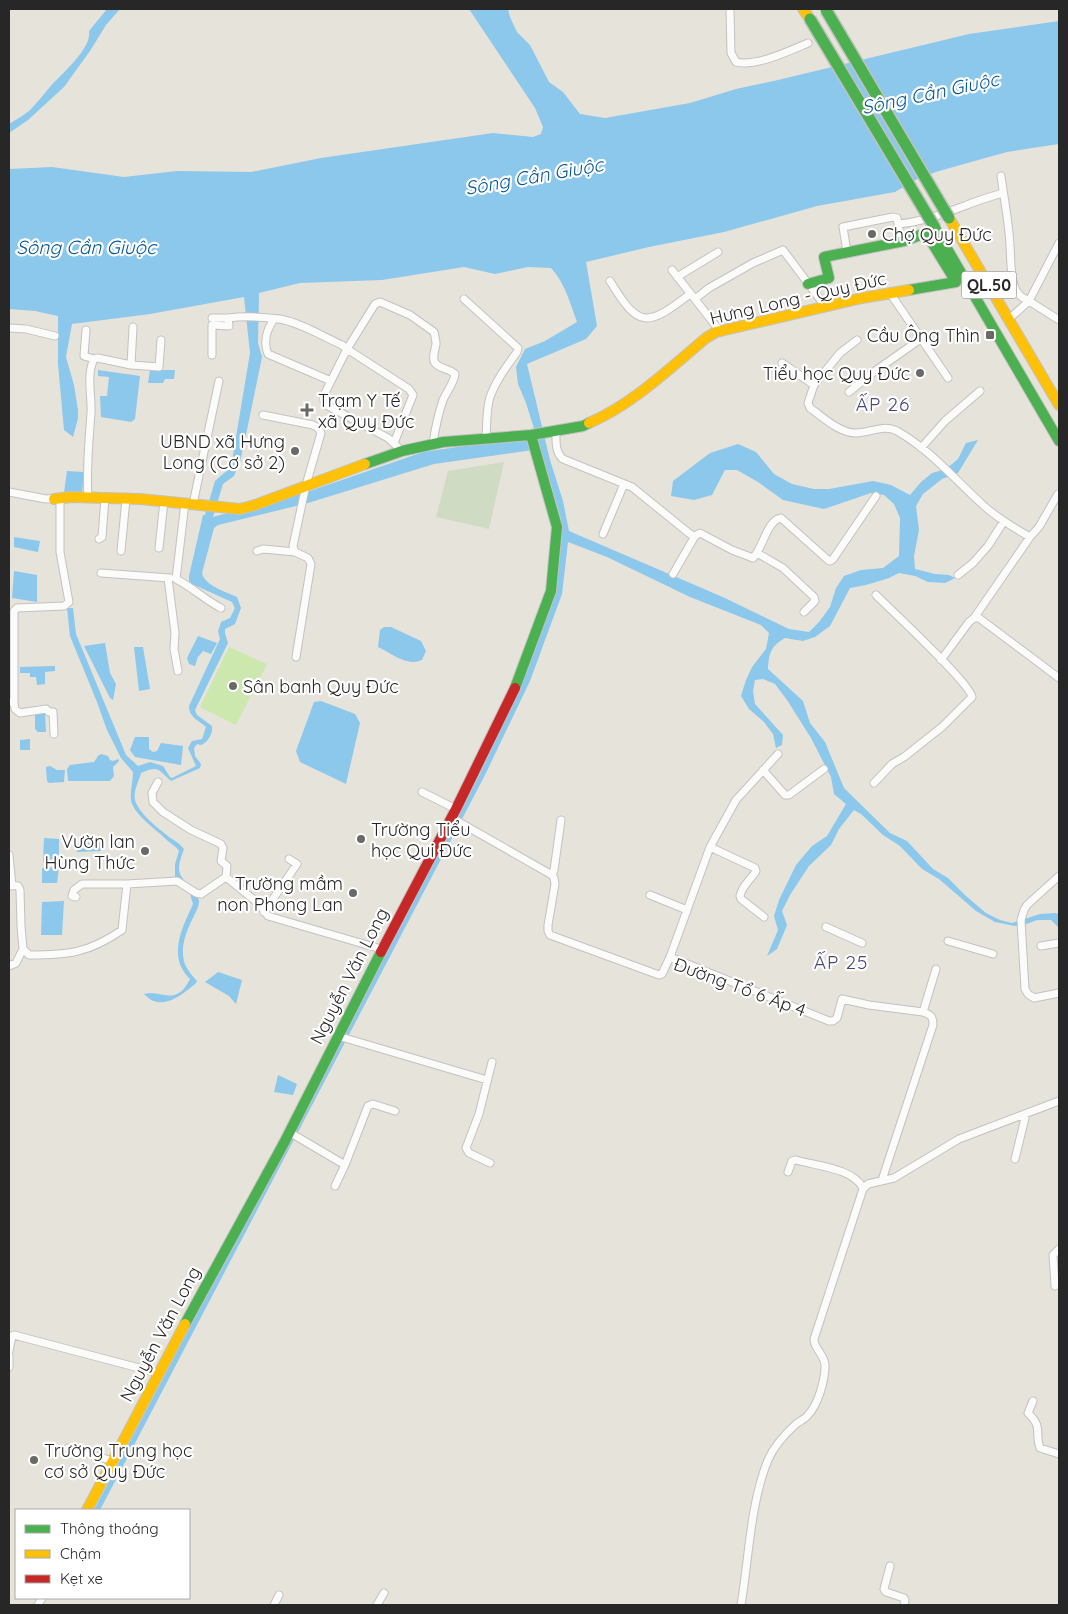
<svg xmlns="http://www.w3.org/2000/svg" width="1068" height="1614" font-family="Quicksand,sans-serif">
<rect width="100%" height="100%" fill="#e6e3db"/>
<path fill="#cfdbc2" d="M504,462L489,529L436,517L448,471Z"/>
<path fill="#cde8af" d="M229,647L267,664L236,725L200,707Z"/>
<path fill="#8bc8eb" fill-rule="evenodd" d="M107,9H120L106,25L90,51L64,87L28,120L9,133V124C15,120 23,116 29,111C36,104 43,95 50,87C61,74 92,49 89,31Z
M469,9H508L510,17L517,32L530,45L549,82L563,92L580,114L605,118L690,103L736,89L778,80L969,34L1059,21V144L1007,152L939,171L919,178L895,192L817,206L724,232L649,247L586,262L597,326L586,339L527,364L550,460L563,501L569,531L725,598L789,629L809,632L819,622L830,607L836,588L844,576L861,570L883,568L899,556L900,518L894,504L884,495L871,493L824,509L783,500L758,482L737,470H725L712,495L694,500L671,496L673,481L710,453L738,444L756,452L774,474L792,484L814,489H829L873,481L891,485L910,495L921,482L932,473L946,469L958,459L966,443L978,440L958,473L942,479L923,494L916,506L919,530L914,556L915,569L935,574L949,575L955,578L945,583L928,582L915,576L899,573L889,578L866,585L850,588L830,626L815,637L803,641L785,638C771,646 769,653 768,669L803,701L810,723L825,742L844,788L890,833L907,841L933,869L948,878L966,896L986,913L1000,920L1012,923L1040,914L1056,913L1059,914V928L1051,920H1037L1024,925L1015,926L995,922L976,911L939,879L922,869L900,846L883,835L861,814L854,810L839,829L831,845L809,866L790,895L782,911L787,925L777,949L767,956L778,930L774,916L779,900L796,865L812,846L827,836L846,804L834,794L831,777L811,738L787,700L775,684L763,679L755,680L753,691L755,704L783,735L782,745L776,748L773,734L764,722L749,709L741,696L746,680L752,667L766,649L769,633L761,625L690,597L607,557L568,542L562,594L530,681L484,777L100,1510H94L480,774L524,679L555,592L561,539V519L540,449L434,464L308,503L218,525L214,528L202,573C204,585 226,592 237,597L241,608L235,624L225,629V633L228,643L195,710L197,715L212,726C213,734 208,742 201,745L197,744L194,748L195,756L201,764L200,768L171,781C158,770 159,765 141,773C139,781 133,791 135,800C138,813 161,831 172,839C177,842 180,844 184,849C182,855 179,862 179,868C179,882 197,888 199,901C199,907 196,911 194,916C187,929 180,947 184,961C186,969 192,975 197,981L196,983C182,995 161,1013 144,994C160,989 176,1008 190,979C167,957 182,928 193,904L190,894L175,878V864L179,851C176,846 172,845 168,841C157,830 133,814 131,800C130,791 133,781 133,772L121,758L107,730L97,702L70,636L67,608H73L76,634L126,755L138,766L150,762L163,766L170,777L172,778L196,766L188,748L192,741L202,739L206,727C199,720 189,718 189,706L220,639L218,631L221,622L230,618L235,608L232,602L192,584L189,581V576L203,515H205L215,481L231,467L250,353L244,297L150,314L72,324L66,357L74,385L78,410V418L73,437L64,430L58,364V316L35,311L9,309V169L52,167L124,177L177,171L251,172L321,158L493,133L533,137L541,134L543,127L535,108ZM464,267L495,274L528,267L551,268C565,283 570,303 577,322L545,341L525,349L516,367L518,384L526,403L537,438L499,441L423,452L310,491L213,517L223,484L234,476L240,462L247,430L262,357L258,343L259,293L300,283L382,280Z
M98,370L140,376L135,419L131,422L101,417L100,396H107L109,377L98,376Z
M150,370H175L174,379H165L163,383H148Z
M67,471L84,472L82,493H64Z
M14,537L40,541L38,552L14,547Z
M14,571L37,575V602L12,598Z
M384,627H391L421,641L426,651L422,660C407,667 391,653 378,647L380,630Z
M198,636L217,643L211,654L203,651L198,657L195,666L189,664L187,658Z
M105,643L110,673L116,684L113,700L110,698L84,646Z
M134,647H143L150,689L139,691Z
M55,666V671L45,672V684L37,685L36,677H30V673H20V667Z
M321,701L355,714L360,723L346,784L300,762L296,751L314,702Z
M45,713L46,732H38L35,729V715Z
M135,737H149V749L153,752L157,751L161,743L183,746L181,765L135,757L130,750Z
M30,739V750H20V740Z
M101,754L108,756L110,760L113,761L118,759L119,761L113,767L114,776L110,781H68L67,769L70,765L94,762L98,756Z
M50,766L57,770H65L64,782L49,783L47,781L46,767Z
M44,838L59,839V863L43,862Z
M76,843H100L101,851L77,852Z
M59,867L57,883H42V868Z
M64,901L62,935H41L42,902Z
M218,972L242,980L236,1004L229,996L205,982Z
M278,1075L297,1084L293,1095L274,1092Z"/>
<g fill="none" stroke-linecap="round" stroke-linejoin="round">
<g stroke="#c3c2c1" stroke-width="9">
<path id="street" d="M730,9L731,53L736,62C756,67 789,51 808,43
M1001,176C1004,199 1009,222 1010,246C1011,259 1010,275 1015,288C1017,295 1023,298 1029,301L1059,243
M898,224C935,221 968,202 1003,193
M847,252L843,227L893,217L897,218L901,242
M672,270L720,331
M677,277L718,252
M610,281C639,329 647,327 690,294
M890,293L948,378
M464,299L518,348L517,352C507,366 496,380 490,397C486,410 487,424 486,438
M695,299L709,288L753,263L783,250L825,306
M212,318H228
M274,319C267,329 263,342 268,354L331,381
M1009,319L1029,301L1059,320
M9,328L26,329L55,336
M86,330L84,356L94,359
M212,355V325L229,326L228,318C244,316 264,317 280,319C301,323 322,336 342,345L347,349L324,395V401L328,406L388,438L402,451
M782,363L814,385L808,403L810,408C823,417 839,433 856,433C870,433 883,424 897,431C932,451 954,479 983,505C997,518 1014,528 1030,537L1039,527L1058,494
M131,365L133,327
M814,385L840,353L857,340
M849,392L875,371L922,338
M263,415L313,425L318,428L321,433L306,485L293,546L295,552L308,558L311,564L296,657
M556,431C556,441 555,452 563,459L632,487L690,534L695,536L700,533L732,550L753,558C763,548 767,520 781,518L828,560L830,561L833,559L876,496
M394,443L413,395L409,389L347,349L375,304L380,302L410,315L434,332C435,336 436,340 436,344C435,351 431,359 436,364C441,369 450,369 455,374C454,383 447,391 443,400C438,415 435,429 433,444
M921,448L945,421L980,391
M9,492L46,499L58,498
M88,498C86,469 89,441 91,413C92,396 86,375 94,359L98,358L131,365L159,367L161,340
M185,503L176,579C192,587 205,600 221,608
M193,504L219,381
M603,534L624,484
M99,539L102,537L105,498
M159,548L164,501
M121,551L126,499
M257,551L263,549L295,552
M757,553L783,568L814,597L815,601L804,612
M101,573L170,578
M673,574L695,536
M958,575L973,563L988,546L1004,521
M168,578L175,633L174,649L178,671
M974,618L1030,537
M941,660L969,622L974,618H979L1059,678
M9,702H14V611L17,608L64,606L69,602L60,552V498
M14,702L15,709L20,713L46,709L49,712H53L54,734
M763,770L785,795H789L824,769
M158,782L152,793L153,802L163,812L191,830L221,844L223,848L221,861L227,866L226,877
M874,783L892,764L904,757L942,727L972,697C969,682 891,610 876,595
M422,792L456,809
M452,818L552,875L554,878L555,884L548,925V931L550,935L659,975L662,974L670,957L710,847L736,800L778,754
M710,847L755,868L756,871C751,880 742,885 740,896L741,899L764,917
M9,855L12,886
M552,875L554,870L561,820
M1059,876L1027,905L1024,910L1021,920L1025,989L1028,994L1034,998L1059,993
M9,885L18,886L20,890L21,926L23,949L29,955C68,955 89,953 122,930L127,884
M650,895L687,910
M76,897L72,896L74,890L82,884H127L177,881L196,893L201,894L226,877L259,904L268,916L381,949
M264,912L297,864L289,859
M826,927L862,943
M948,941L993,954
M1041,946L1059,943
M670,957L829,1021H833L837,1018L842,999L869,1005L923,1012C931,1015 933,1016 933,1025L882,1180
M9,966L16,963L23,949
M923,1012L936,969
M338,1036L487,1080
M289,1132L345,1165L335,1186
M1015,1159L1026,1114
M490,1163L469,1153L466,1148L479,1114L492,1062
M345,1165L368,1106L373,1104L395,1111
M788,1172L792,1161L796,1160C816,1166 853,1168 863,1188
M1055,1286L1053,1255L1059,1249
M9,1351L12,1336L14,1335L158,1373
M9,1355V1367
M1033,1401L1028,1413C1044,1428 1034,1433 1040,1448L1059,1454
M68,1448L113,1461
M890,1566L884,1589L886,1592L904,1598L905,1600L904,1605
M38,1605L42,1598
M274,1605L279,1595
M377,1605L384,1593
M741,1605C749,1558 750,1504 768,1460C774,1446 785,1434 796,1424C800,1421 805,1419 808,1415C818,1405 825,1380 825,1366C825,1354 814,1350 814,1339L863,1189L868,1184L894,1178L959,1139L1059,1101"/>
</g>
<g stroke="#c3c2c1" stroke-width="12">
<path id="fast" d="M935,228L1059,441
M808,284L829,278L824,257L904,241L926,233L956,282L909,290
M365,464L402,451L443,442L531,435L583,426L589,423
M515,688L551,591L557,527L531,435
M185,1324L284,1143L381,952"/>
</g>
<g stroke="#c3c2c1" stroke-width="12">
<path id="slow" d="M803,9L810,19
M949,218L1059,405
M589,423C633,404 669,369 706,338L716,332L862,298L909,290
M54,499L71,497L140,499L240,509L255,505L365,464
M87,1510L185,1324"/>
</g>
<g stroke="#c3c2c1" stroke-width="12">
<path id="jam" d="M381,952L456,809L515,688"/>
</g>
<use href="#street" stroke="#fbfbfa" stroke-width="7"/>
<use href="#fast" stroke="#4caf50" stroke-width="10"/>
<use href="#slow" stroke="#ffc107" stroke-width="10"/>
<use href="#jam" stroke="#c62828" stroke-width="10"/>
<g stroke="#c3c1bf" stroke-width="14" stroke-linecap="butt">
<path id="fast-bridge" d="M826,10L949,218
M810,19L935,228"/>
</g>
<use href="#fast-bridge" stroke="#4caf50" stroke-width="11"/>
</g>
<g fill="#6a6966" stroke="#fff" stroke-width="2">
<circle cx="872" cy="234" r="5"/>
<rect x="985" y="330" width="10" height="10" rx="2.5"/>
<circle cx="920" cy="373" r="5"/>
<path d="M304.5 402.5h5v5h5v5h-5v5h-5v-5h-5v-5h5z"/>
<circle cx="295" cy="451" r="5"/>
<circle cx="233" cy="686" r="5"/>
<circle cx="361" cy="839" r="5"/>
<circle cx="145" cy="851" r="5"/>
<circle cx="353" cy="893" r="5"/>
<circle cx="34" cy="1460" r="5"/>
</g>
<g text-anchor="middle" dominant-baseline="central" stroke-width="4.5" stroke-linejoin="round" paint-order="stroke">
<rect fill="#fff" stroke="#686868" stroke-width="1" x="961.5" y="271.5" width="55" height="27" rx="4"/>
<g font-size="16" font-weight="bold" fill="#272727">
<text x="989" y="285">QL.50</text>
</g>
<g font-size="18" fill="#272727" stroke="#fff" text-anchor="start">
<text x="882" y="234">Chợ Quy Đức</text>
<text x="980" y="335" text-anchor="end">Cầu Ông Thìn</text>
<text x="910" y="373" text-anchor="end">Tiểu học Quy Đức</text>
<text x="318" y="400">Trạm Y Tế<tspan x="318" dy="21">xã Quy Đức</tspan></text>
<text x="285" y="441" text-anchor="end">UBND xã Hưng<tspan x="285" dy="21">Long (Cơ sở 2)</tspan></text>
<text x="243" y="686">Sân banh Quy Đức</text>
<text x="371" y="829">Trường Tiểu<tspan x="371" dy="21">học Qui Đức</tspan></text>
<text x="135" y="841" text-anchor="end">Vườn lan<tspan x="135" dy="21">Hùng Thức</tspan></text>
<text x="343" y="883" text-anchor="end">Trường mầm<tspan x="343" dy="21">non Phong Lan</tspan></text>
<text x="44" y="1450">Trường Trung học<tspan x="44" dy="21">cơ sở Quy Đức</tspan></text>
</g>
<g font-size="18" fill="#272727" stroke="#fff">
<text transform="translate(798 298) rotate(-13)">Hưng Long - Quy Đức</text>
<text transform="translate(349 976) rotate(-63)">Nguyễn Văn Long</text>
<text transform="translate(740 987) rotate(20)">Đường Tổ 6 Ấp 4</text>
<text transform="translate(160 1334) rotate(-62)">Nguyễn Văn Long</text>
</g>
<g font-size="19" font-style="italic" fill="#085899" stroke="#fff">
<text transform="translate(930 93) rotate(-12)">Sông Cần Giuộc</text>
<text transform="translate(534 176) rotate(-10)">Sông Cần Giuộc</text>
<text x="86" y="247">Sông Cần Giuộc</text>
</g>
<g font-size="19" letter-spacing="1" fill="#464a78" stroke="#fff">
<text x="883" y="404">ẤP 26</text>
<text x="841" y="962">ẤP 25</text>
</g>
</g>
<rect width="1068" height="1614" fill="none" stroke="#272727" stroke-width="20"/>
<rect x="15" y="1509" width="175" height="90" fill="#ffffff" stroke="#a9a9a9"/>
<rect x="25" y="1525" width="25" height="8" fill="#4caf50" stroke="#a9a9a9"/>
<text x="60" y="1534" font-size="15" fill="#272727">Thông thoáng</text>
<rect x="25" y="1550" width="25" height="8" fill="#ffc107" stroke="#a9a9a9"/>
<text x="60" y="1559" font-size="15" fill="#272727">Chậm</text>
<rect x="25" y="1575" width="25" height="8" fill="#c62828" stroke="#a9a9a9"/>
<text x="60" y="1584" font-size="15" fill="#272727">Kẹt xe</text>
</svg>
